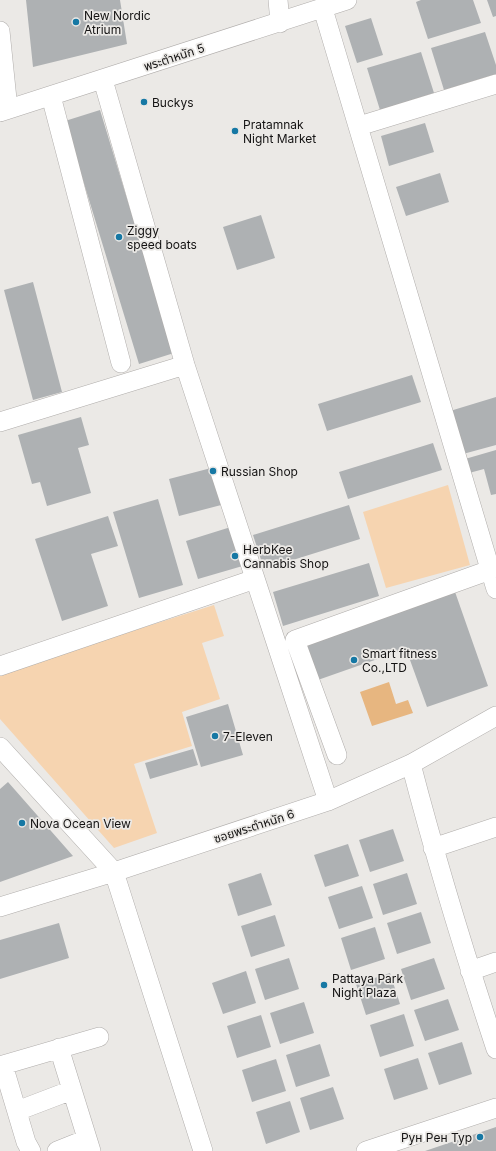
<svg xmlns="http://www.w3.org/2000/svg" width="496" height="1151" font-family="Inter,'Noto Sans Thai',sans-serif">
<rect width="100%" height="100%" fill="#ebe9e6"/>
<path fill="#f6d4b0" d="M448,485L470,565L386,588L363,512Z
M214,605L224,636L202,643L220,699L182,712L192,746L134,764L157,833L114,848L0,719V673Z"/>
<path fill="#e7b680" d="M389,682L396,704L408,700L413,713L372,726L360,692Z"/>
<path fill="#aeb1b3" d="M26,0H120L127,44L33,67Z
M421,0H473L481,23L428,39L416,2Z
M487,0H496V16L493,17Z
M371,18L383,55L357,63L345,26Z
M485,32L496,65V74L444,90L431,48Z
M421,52L434,93L380,110L367,68Z
M100,110L174,353L139,364L65,121Z
M425,123L434,152L389,166L381,136Z
M440,173L449,202L406,216L396,187Z
M261,215L275,258L237,270L223,227Z
M33,282L62,392L33,400L4,290Z
M412,375L421,402L327,431L318,404Z
M496,397V445L463,454L450,411Z
M81,417L89,445L78,448L91,493L47,506L40,482L32,484L18,435Z
M433,443L442,470L348,499L339,472Z
M496,450V494L491,495L484,469L469,473L465,459Z
M215,467L225,504L179,516L169,479Z
M158,499L183,585L139,598L113,512Z
M349,505L360,539L264,569L253,535Z
M108,516L118,546L91,554L108,606L62,621L35,539Z
M234,526L246,565L198,579L186,541Z
M369,563L379,596L283,626L273,592Z
M454,589L488,686L427,707L406,649L315,681L301,643Z
M228,704L243,755L201,767L186,717Z
M193,749L198,765L150,779L145,763Z
M8,782L73,856L0,882V789Z
M393,829L404,861L370,872L359,840Z
M348,844L359,876L325,887L314,855Z
M261,873L272,905L238,916L228,884Z
M407,873L417,904L383,915L373,884Z
M362,886L373,918L339,929L328,897Z
M421,912L431,943L397,954L387,923Z
M275,915L285,946L251,957L241,926Z
M59,923L69,958L0,979V940Z
M375,927L385,959L351,970L341,938Z
M289,958L299,989L265,1000L255,969Z
M434,958L445,989L411,1000L401,969Z
M246,971L256,1003L223,1014L212,983Z
M390,973L400,1004L366,1015L356,984Z
M448,999L459,1030L425,1041L414,1010Z
M304,1002L314,1033L280,1044L270,1013Z
M404,1014L414,1046L380,1057L370,1025Z
M261,1015L271,1047L237,1058L227,1026Z
M462,1042L472,1074L439,1085L428,1053Z
M320,1044L330,1076L296,1087L286,1055Z
M418,1058L428,1089L394,1100L384,1069Z
M276,1059L286,1091L252,1102L242,1070Z
M333,1087L344,1119L310,1130L300,1098Z
M290,1101L300,1132L266,1144L256,1112Z
M496,1127V1151H425Z"/>
<g fill="none" stroke-linecap="round" stroke-linejoin="round">
<g stroke="#b0adab" stroke-width="20">
<path id="minor" d="M278,0L280,23
M323,9L496,589
M0,31L8,109H0
M103,80L185,365L328,801
M51,96L121,363
M0,112L347,0
M359,126L496,84
M0,422L185,365
M0,666L255,579
M0,747L114,872L203,1151
M337,755L295,640L490,570
M411,764C436,860 465,955 496,1049
M433,848L496,827
M0,907L114,872L328,801L411,764L496,716
M470,971L496,962
M59,1048L91,1151
M3,1065L26,1142L31,1151
M0,1066L99,1037
M17,1111L72,1090
M57,1151L87,1139
M366,1151L496,1108"/>
</g>
<use href="#minor" stroke="#fff" stroke-width="19"/>
</g>
<g fill="#1678a4" stroke="#ebe9e6" stroke-width="1.5">
<circle cx="76" cy="22" r="4"/>
<circle cx="144" cy="102" r="4"/>
<circle cx="235" cy="131" r="4"/>
<circle cx="119" cy="237" r="4"/>
<circle cx="213" cy="471" r="4"/>
<circle cx="235" cy="556" r="4"/>
<circle cx="354" cy="660" r="4"/>
<circle cx="215" cy="736" r="4"/>
<circle cx="22" cy="823" r="4"/>
<circle cx="324" cy="985" r="4"/>
<circle cx="480" cy="1137" r="4"/>
</g>
<g text-anchor="middle" dominant-baseline="central" stroke-width="3.5" stroke-linejoin="round" paint-order="stroke">
<g font-size="12" fill="#141313" stroke="#ebe9e6" text-anchor="start">
<text x="84" y="15">New Nordic<tspan x="84" dy="14">Atrium</tspan></text>
<text x="152" y="102">Buckys</text>
<text x="243" y="124">Pratamnak<tspan x="243" dy="14">Night Market</tspan></text>
<text x="127" y="230">Ziggy<tspan x="127" dy="14">speed boats</tspan></text>
<text x="221" y="471">Russian Shop</text>
<text x="243" y="549">HerbKee<tspan x="243" dy="14">Cannabis Shop</tspan></text>
<text x="362" y="653">Smart fitness<tspan x="362" dy="14">Co.,LTD</tspan></text>
<text x="223" y="736">7-Eleven</text>
<text x="30" y="823">Nova Ocean View</text>
<text x="332" y="978">Pattaya Park<tspan x="332" dy="14">Night Plaza</tspan></text>
<text x="472" y="1137" text-anchor="end">Рун Рен Тур</text>
</g>
<g font-size="12" fill="#141313" stroke="#ebe9e6">
<text transform="translate(174 57) rotate(-18)">พระตำหนัก 5</text>
<text transform="translate(254 826) rotate(-18)">ซอยพระตำหนัก 6</text>
</g>
</g>
</svg>
